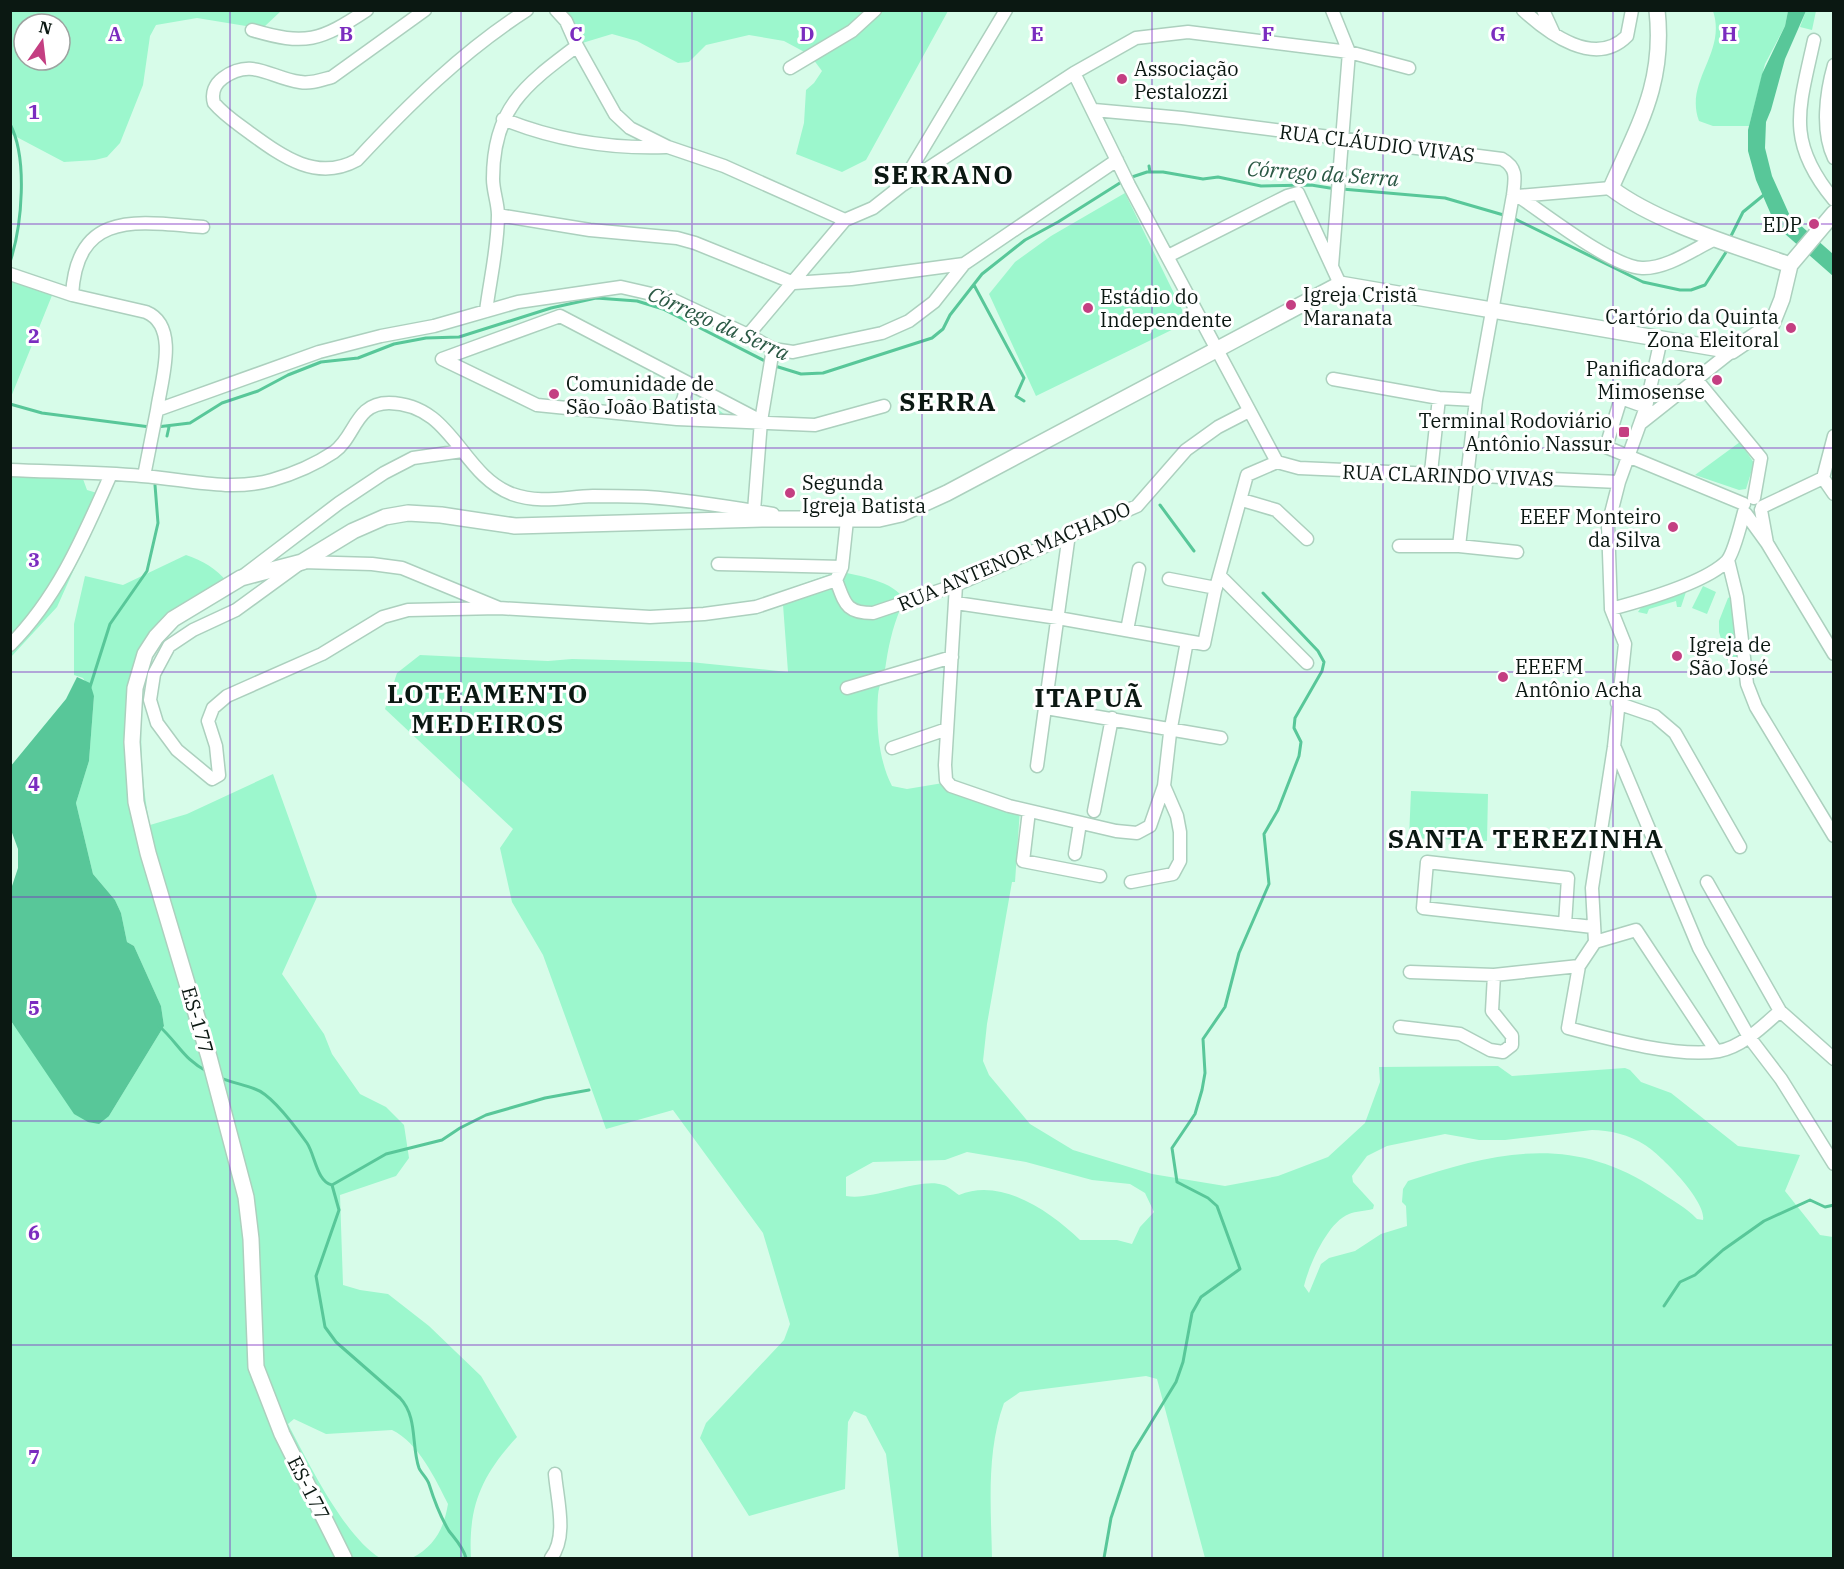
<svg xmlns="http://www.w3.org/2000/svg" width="1844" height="1569" font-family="'IBM Plex Serif',serif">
<rect width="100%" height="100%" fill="#d7fce9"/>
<path fill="#9cf7cd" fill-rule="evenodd" d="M10,11H281L264,27H252L197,18L156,25L150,36L143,85L120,143L107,157L95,160L64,162L11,134ZM24,24H60V60H24Z
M561,11H948L866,160L842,172L796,154L804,123L806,90L814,83L822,71L810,55L784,41L749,35L706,45L689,62L678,63L637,41L612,34L579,44Z
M1713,11H1788L1785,26L1765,64L1749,126H1713L1699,121C1684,81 1727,53 1713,11Z
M1806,11H1816L1812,30L1800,27Z
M1125,193L1188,322L1036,396L989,294L1015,262L1051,236Z
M11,272L55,288L11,397Z
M701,397L739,425L693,421Z
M1740,442L1754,463L1746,489L1739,490L1695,475Z
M11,476L83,479L87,490L107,496L57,607L11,657Z
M186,555C203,561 216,568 227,582C214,593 163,630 157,641C134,681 140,780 150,825L187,814L273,774L317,897L282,974L324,1034L332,1054L360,1094L386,1107L404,1125L409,1158L396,1176L340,1195L343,1285L360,1290L388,1294L429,1326L481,1376L517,1437C482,1475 468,1506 471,1558H412C435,1546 444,1528 448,1504C436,1480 418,1442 392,1430L326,1434L294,1419L288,1424C308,1462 344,1536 380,1558H11L10,1021L109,1116L164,1026L161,1006L134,946L127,942L121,913L115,900L93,874L76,803L89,761L94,696L83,678L74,675V624L85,576L123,585Z
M839,571C858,576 895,581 904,600C894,623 890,638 886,663C885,674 879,684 878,695C876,723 878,759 892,786L907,789L955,781L961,789L1020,809L1015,882H1012L987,1024L983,1061L989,1075L1030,1124L1073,1150L1152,1174L1225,1186L1278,1176L1328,1157L1365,1123L1380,1082L1379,1067L1498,1066L1512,1076L1625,1068L1630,1070L1641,1082L1671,1093L1738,1146L1800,1155L1785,1191L1820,1235L1833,1237V1558H1205L1157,1379L1146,1376L1020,1392L1004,1403C986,1452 991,1508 992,1558H899L886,1454L866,1416L854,1411L848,1422L845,1489L749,1516L700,1438L706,1423L784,1340L790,1324L763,1233L673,1110L606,1129L543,955L512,902L500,848L513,829L385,709L397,673L420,655L548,661L572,659L690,662L788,672L782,591ZM1592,1130C1609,1130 1630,1135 1645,1145C1661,1155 1707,1202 1703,1220L1697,1219C1686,1207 1670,1199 1657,1190C1574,1134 1497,1151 1408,1181L1403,1189L1402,1202L1406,1206L1407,1226L1381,1234L1355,1251L1329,1258L1321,1264L1309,1293L1304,1286C1309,1265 1328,1222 1349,1214C1356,1211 1365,1211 1373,1209L1374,1205L1353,1182L1352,1176L1367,1156L1387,1146L1445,1134L1479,1140H1505ZM967,1152L1026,1162L1092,1180L1130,1184L1145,1193L1154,1212L1140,1227L1132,1244L1117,1240H1080C1050,1211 1001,1177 959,1195C954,1192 948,1186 943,1185C920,1177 874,1201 846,1196V1177L873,1162L945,1160Z
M1703,586L1716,592L1707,614L1692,608Z
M1687,589L1681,607H1677L1676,601L1649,609L1647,614L1638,612L1642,606Z
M1732,596L1741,675L1738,676L1727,660L1719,632V621L1728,598Z
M1411,791L1488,794L1487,841L1409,838Z"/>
<path fill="#58c799" d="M1788,11H1806L1785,59L1771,110L1766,122L1765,148L1772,176L1790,216L1833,254V276L1776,226L1756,180L1748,151V130L1762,74L1785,26Z
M77,677L90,683L94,696L89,761L76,803L93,874L115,900L121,913L127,942L134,946L161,1006L164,1026L109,1116L99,1124L88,1122L74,1114L11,1021L10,892L18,868V849L11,830L10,767L66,699Z"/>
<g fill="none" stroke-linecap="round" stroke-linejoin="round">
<path stroke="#58c799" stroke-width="3" d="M10,124C28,158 22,226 10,262
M1149,166L1150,172
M1129,178L1147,172H1163L1203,179L1218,177L1261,186L1311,185L1336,189
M1342,189L1445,198L1507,216
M1513,218L1643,282L1680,290H1691L1705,285L1728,249
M1729,240L1743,212L1765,194
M974,285L1024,378L1016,396L1024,401
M775,366L801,374L823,373L932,338L943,329L950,315L982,274L1025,240L1058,222L1123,181
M10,404L42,413L150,427
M157,427L190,423L222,403L258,391L288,375L321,362L358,358L394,344L426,338L459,337L551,308L596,298L637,301L663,309L769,363
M167,436L169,427
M1160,505L1194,551
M90,687L110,624L147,571L158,523L155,485
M159,1026C179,1044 183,1059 208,1072
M219,1077C231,1083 243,1084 255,1089C271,1094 297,1129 307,1143C315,1155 317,1182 332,1185L339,1210L316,1276L325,1327L336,1342L400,1398C418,1417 411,1445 419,1468C421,1473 427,1478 429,1484C434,1500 440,1516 449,1531C456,1540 463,1547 466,1558
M332,1185L386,1154L442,1140L460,1128L486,1115L545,1098L589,1090
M1664,1306L1680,1282L1695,1275L1723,1250L1764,1221L1810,1200L1825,1207L1834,1205
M1104,1558L1111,1518L1133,1452L1176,1382L1183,1362L1192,1313L1201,1297L1240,1269L1217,1206L1208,1198L1177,1182L1172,1148L1195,1114L1202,1090L1205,1073L1203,1039L1225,1007L1239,953L1269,884L1264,834L1278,810L1299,756L1301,742L1294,728L1295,718L1322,671L1324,662L1318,651L1263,593"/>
<g stroke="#acd0be" stroke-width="15">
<path id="minor" d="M425,10L332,77C321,80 311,84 300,82C270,78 252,57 223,78C215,84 211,93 214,103C224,115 238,124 250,133C283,157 317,182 357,160C408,105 463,51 527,10
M556,10L566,21L577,46L615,114L630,128L668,147L724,166L845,220
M1332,10L1349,52L1332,266
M1523,10C1549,34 1595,68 1627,36L1632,10
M1543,10L1554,34
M252,30C306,46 320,41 367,10
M1814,40C1799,109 1785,141 1834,200
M1834,65C1826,93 1821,131 1834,158
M790,68L852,31L875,10
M1074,73L1129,185L1277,462
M1094,110L1182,118L1502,159C1518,168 1515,179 1513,195L1476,400L1459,546
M503,119C555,140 610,149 666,147
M903,182L1006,10
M1513,195L1518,196C1545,214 1612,267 1642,268C1667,269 1694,249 1715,239
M1518,196L1611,188
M498,215L590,230L677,238L695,243L794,283L851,279L964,264
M1168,256L1287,196L1298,193L1340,284
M10,274L72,295
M486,311C490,280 498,247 498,215C498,203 493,191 493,179C493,108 525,85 577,46
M748,335L845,220L873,208L901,186L1074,73L1136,38L1188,32L1349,52L1409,68
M1333,379L1439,398L1476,400
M1696,379L1761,458L1754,498
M1646,407L1621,398L1606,447L1744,504
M157,410C161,381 180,326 146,312L72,295C77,209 138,222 203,227
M677,419L688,384
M761,421L560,316L442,359L537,405L677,419L815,425L884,406
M1641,423L1732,351
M1277,462L1299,468L1619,482
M10,470C54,472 98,472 142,476C185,479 229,492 272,480C293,474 316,464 334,452C356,436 355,403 389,403C453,404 460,474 512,494C540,504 564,497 593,496C610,496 629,496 647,497C689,500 731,507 773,514
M1431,472L1439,398
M144,476L157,410L319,352L381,336L434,326L518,302L621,287L669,298L748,335L773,349L793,352L882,333L909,321L934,302L964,264L1117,160
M1823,478L1834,436
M1242,500L1276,510L1307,539
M1762,507L1823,478L1834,494
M754,511L761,421L773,349
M1746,514L1767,543L1761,510
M1767,543L1834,654
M1399,546H1459L1517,552
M1728,560L1737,597L1747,684L1756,707L1834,836
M718,564L842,567
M243,576L339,503L384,473L413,458L462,451
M1220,576L1307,663
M1169,579L1216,588
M836,580C845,603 845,613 873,613L956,585L1137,506L1186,450L1218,427L1249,411
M956,585L945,765L946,780L951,786L1009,806L1116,831L1137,833L1150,826L1164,786
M956,603L1058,618L1187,641
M499,608L408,610L383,617L322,654L227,696L213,708L208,721L216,746L219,775L212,779L177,750L157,723L150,700L154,674L169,646L193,630L236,610L302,562L372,564L402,568L499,608L650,617L704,614L756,607L836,580L842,567L847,520
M1611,609C1641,601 1705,583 1727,561C1734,553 1741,523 1744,512
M1127,630L1139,569
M10,645C58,597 84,535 111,474
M847,688L952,657
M1617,703L1655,716L1675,733L1740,847
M1046,708L1221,738
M892,748L947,729
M1615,748L1699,948L1749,1037L1781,1079L1834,1164
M1037,766L1069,534
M1029,811L1023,861L1100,876
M1094,811L1112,718
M1075,854L1080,823
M1131,882L1173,874L1180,861V832L1177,816L1164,786L1170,733L1187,641L1204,644L1215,591L1247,475L1277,462
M1707,882L1780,1011L1834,1059
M1565,924L1568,878L1427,862L1423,908L1593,927
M1595,942L1592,888L1614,747L1625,644L1611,609L1608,525L1619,482L1646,407L1661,339
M1595,942L1579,966L1568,1028C1609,1039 1677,1058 1719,1051C1742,1047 1763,1026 1780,1011
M1595,942L1636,930L1716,1051
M1410,972L1494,975L1579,966
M1400,1027L1460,1034L1490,1050L1503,1052L1512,1045V1036L1492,1011L1494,975
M551,1558C568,1537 557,1499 555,1474"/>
</g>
<g stroke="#acd0be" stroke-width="18">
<path id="major" d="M1657,10C1665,83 1639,124 1611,188C1655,222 1736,246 1790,265
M344,1558L282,1434L256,1367L251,1239L246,1197L209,1057L148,853L136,802L132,742L135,688L145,654L156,637L173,619L241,578L302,562L353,531L385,517L408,513L441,515L515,526L762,519H879L901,514L947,493L1340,284L1732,351L1772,324L1782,299L1790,265L1834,213"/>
</g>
<use href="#minor" stroke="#fff" stroke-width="12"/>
<use href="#major" stroke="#fff" stroke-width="15"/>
</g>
<path fill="none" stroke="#7b2cbf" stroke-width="1.5" stroke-opacity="0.55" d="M230,10V1558M461,10V1558M692,10V1558M922,10V1558M1152,10V1558M1383,10V1558M1613,10V1558M10,224H1834M10,448H1834M10,672H1834M10,897H1834M10,1121H1834M10,1345H1834"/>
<g fill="#c43f82" stroke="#fff" stroke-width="2">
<circle cx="1122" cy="79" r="6"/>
<circle cx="1814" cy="224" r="6"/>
<circle cx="1291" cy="305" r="6"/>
<circle cx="1088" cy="308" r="6"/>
<circle cx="1791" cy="328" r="6"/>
<circle cx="1717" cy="380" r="6"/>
<circle cx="554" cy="394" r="6"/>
<rect x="1618" y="426" width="12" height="12" rx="3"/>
<circle cx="790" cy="493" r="6"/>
<circle cx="1673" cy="527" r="6"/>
<circle cx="1677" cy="656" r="6"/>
<circle cx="1503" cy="677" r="6"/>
</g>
<g text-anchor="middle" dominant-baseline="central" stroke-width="6" stroke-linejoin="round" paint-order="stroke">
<g font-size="20" fill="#0b1812" stroke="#fff" text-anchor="start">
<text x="1134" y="68">Associação<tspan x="1134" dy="23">Pestalozzi</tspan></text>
<text x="1802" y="224" text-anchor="end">EDP</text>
<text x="1303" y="294">Igreja Cristã<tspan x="1303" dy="23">Maranata</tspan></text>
<text x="1100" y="296">Estádio do<tspan x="1100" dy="23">Independente</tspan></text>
<text x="1779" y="316" text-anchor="end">Cartório da Quinta<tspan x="1779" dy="23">Zona Eleitoral</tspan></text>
<text x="1705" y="368" text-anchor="end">Panificadora<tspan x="1705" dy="23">Mimosense</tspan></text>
<text x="566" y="383">Comunidade de<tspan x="566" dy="23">São João Batista</tspan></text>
<text x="1612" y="420" text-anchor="end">Terminal Rodoviário<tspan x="1612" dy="23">Antônio Nassur</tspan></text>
<text x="802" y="482">Segunda<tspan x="802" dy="23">Igreja Batista</tspan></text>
<text x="1661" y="516" text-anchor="end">EEEF Monteiro<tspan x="1661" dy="23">da Silva</tspan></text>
<text x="1689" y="644">Igreja de<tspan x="1689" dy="23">São José</tspan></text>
<text x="1515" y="666">EEEFM<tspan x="1515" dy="23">Antônio Acha</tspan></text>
</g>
<g font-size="20" fill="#0b1812" stroke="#fff">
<text transform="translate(1377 143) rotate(7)">RUA CLÁUDIO VIVAS</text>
<text transform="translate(1448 475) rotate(2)">RUA CLARINDO VIVAS</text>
<text transform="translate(1014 556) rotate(-23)">RUA ANTENOR MACHADO</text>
<text transform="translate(198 1020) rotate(74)">ES-177</text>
<text transform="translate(309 1488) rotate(63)">ES-177</text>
</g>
<g font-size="21" font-style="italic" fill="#2a5844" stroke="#fff">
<text transform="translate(1323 173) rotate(4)">Córrego da Serra</text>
<text transform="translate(719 323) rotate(24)">Córrego da Serra</text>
</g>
<g font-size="26" font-weight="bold" letter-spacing="1.5" fill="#0b1812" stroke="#fff">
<text x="944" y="174">SERRANO</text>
<text x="948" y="401">SERRA</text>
<text x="488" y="693">LOTEAMENTO<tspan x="488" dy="30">MEDEIROS</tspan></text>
<text x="1089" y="697">ITAPUÃ</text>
<text x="1526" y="838">SANTA TEREZINHA</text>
</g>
</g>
<g font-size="20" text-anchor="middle" font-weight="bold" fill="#7b2cbf" stroke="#fff" stroke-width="6" stroke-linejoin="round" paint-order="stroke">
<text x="115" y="41">A</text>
<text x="346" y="41">B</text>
<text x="576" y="41">C</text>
<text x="807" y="41">D</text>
<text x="1037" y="41">E</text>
<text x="1268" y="41">F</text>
<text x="1498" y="41">G</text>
<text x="1729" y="41">H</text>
<text x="34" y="119">1</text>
<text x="34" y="343">2</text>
<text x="34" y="567">3</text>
<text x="34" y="791">4</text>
<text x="34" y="1015">5</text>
<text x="34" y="1240">6</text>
<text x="34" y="1464">7</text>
</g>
<rect width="1844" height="1569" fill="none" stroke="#0b1812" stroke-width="24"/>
<g transform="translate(42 42) rotate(14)"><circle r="28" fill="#ffffff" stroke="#9da3a0" stroke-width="1.5"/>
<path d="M0-4.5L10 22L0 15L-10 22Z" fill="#c43f82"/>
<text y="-9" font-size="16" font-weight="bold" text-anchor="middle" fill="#0b1812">N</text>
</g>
</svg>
